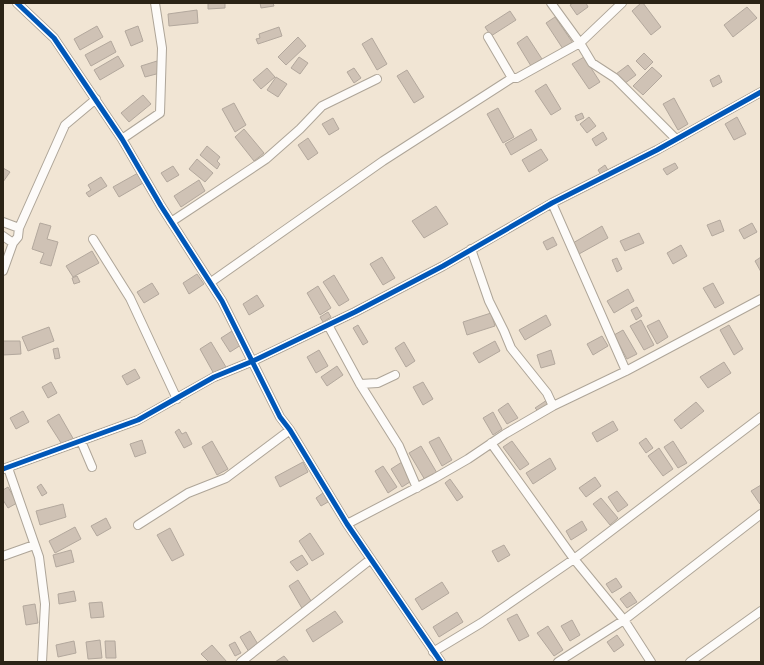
<svg xmlns="http://www.w3.org/2000/svg" width="764" height="665" font-family="'Space Grotesk',sans-serif">
<rect width="100%" height="100%" fill="#f1e5d4"/>
<path fill="#cfc2b5" stroke="#b3a89d" d="M208,3H225V8L208,9Z
M260,3H273L274,6L261,8Z
M573,3H586L588,7L577,15L570,5Z
M641,3H643L661,27L651,35L632,11Z
M747,7L757,18L733,37L724,25Z
M197,10L198,23L169,26L168,14Z
M510,11L516,20L491,36L485,27Z
M555,17L573,43L563,49L546,23Z
M97,26L103,37L80,50L74,39Z
M138,26L143,41L131,46L125,31Z
M279,27L282,36L258,44L256,39L260,38L259,34Z
M527,36L542,59L531,66L517,43Z
M298,37L306,46L286,65L278,57Z
M372,38L387,64L377,70L362,44Z
M111,41L116,52L91,66L85,55Z
M644,53L653,62L645,70L636,61Z
M118,56L124,66L100,80L94,70Z
M299,57L308,63L300,74L291,68Z
M584,57L600,82L589,89L572,64Z
M157,61L160,73L145,77L141,66Z
M628,65L636,75L624,84L616,74Z
M652,67L662,76L643,95L633,86Z
M267,68L275,77L261,89L253,80Z
M354,68L361,78L354,83L347,72Z
M407,70L424,97L414,103L397,76Z
M719,75L722,82L713,87L710,80Z
M276,77L287,84L278,97L267,90Z
M546,84L561,109L551,115L535,91Z
M143,95L151,104L129,122L121,113Z
M674,98L688,124L678,130L663,104Z
M234,103L246,125L235,132L222,109Z
M498,108L514,137L503,143L487,114Z
M582,113L584,118L577,121L575,116Z
M589,117L596,126L587,133L580,124Z
M737,117L746,134L734,140L725,124Z
M333,118L339,129L329,135L322,124Z
M244,129L264,153L254,161L235,137Z
M531,129L537,140L511,155L505,144Z
M603,132L607,139L596,146L592,139Z
M308,138L318,153L308,160L298,145Z
M207,146L220,157L217,161L220,164L217,169L200,155Z
M541,149L548,160L529,172L522,160Z
M197,159L213,173L205,182L189,169Z
M675,163L678,168L667,175L663,169Z
M605,165L608,170L601,175L598,170Z
M173,166L179,175L167,182L161,173Z
M3,168L10,172L3,182Z
M138,173L143,183L119,197L113,187Z
M101,177L107,186L89,197L86,193L91,190L88,185Z
M199,180L205,191L181,207L174,196Z
M436,206L448,224L424,238L412,221Z
M720,220L724,231L712,236L707,225Z
M40,223L51,226L47,239L58,242L51,266L40,263L44,253L32,249Z
M752,223L757,232L744,239L739,230Z
M602,226L608,238L579,254L573,243Z
M639,233L644,243L625,251L620,241Z
M553,237L557,245L547,250L543,242Z
M681,245L687,256L673,264L667,253Z
M92,251L99,263L73,277L66,266Z
M382,257L395,278L383,285L370,264Z
M761,257V272L755,261Z
M617,258L622,269L617,272L612,260Z
M197,274L204,284L189,294L183,283Z
M334,275L349,300L339,306L323,282Z
M77,276L80,282L74,284L72,278Z
M152,283L159,294L144,303L137,292Z
M713,283L724,303L715,308L703,288Z
M318,286L331,308L320,315L307,293Z
M628,289L634,301L614,313L607,301Z
M257,295L264,306L249,315L243,304Z
M637,307L642,316L636,320L631,310Z
M328,312L331,317L323,322L320,317Z
M491,313L495,326L467,335L463,322Z
M546,315L551,325L525,340L519,330Z
M641,320L654,345L644,350L630,326Z
M659,320L668,337L657,344L647,326Z
M358,325L368,342L363,345L353,328Z
M729,325L743,349L734,355L720,330Z
M49,327L54,341L28,351L22,337Z
M623,330L637,354L627,359L614,335Z
M232,331L241,345L230,352L221,338Z
M602,336L608,346L593,355L587,344Z
M3,341H20L21,354L3,355Z
M495,341L500,351L479,363L473,353Z
M211,342L226,367L214,374L200,349Z
M404,342L415,361L406,367L395,348Z
M58,348L60,358L55,359L53,349Z
M319,350L328,366L316,373L307,357Z
M551,350L555,364L541,368L537,355Z
M724,362L731,373L708,388L700,377Z
M337,366L343,375L327,386L321,377Z
M135,369L140,378L127,385L122,376Z
M51,382L57,393L48,398L42,387Z
M423,382L433,399L423,405L413,387Z
M547,400L549,403L538,411L535,408Z
M696,402L704,411L681,429L674,420Z
M508,403L518,418L507,424L498,410Z
M23,411L29,422L16,429L10,418Z
M493,412L502,429L493,435L483,418Z
M59,414L74,440L63,446L47,421Z
M613,421L618,430L597,442L592,433Z
M179,429L182,434L186,432L192,444L184,448L175,432Z
M439,437L452,460L442,466L429,442Z
M646,438L653,448L646,453L639,443Z
M142,440L146,453L135,457L130,444Z
M212,441L228,469L217,475L202,447Z
M512,441L529,464L520,470L503,447Z
M673,441L687,463L678,468L664,447Z
M421,446L437,473L425,480L409,453Z
M659,448L673,469L663,476L648,456Z
M550,458L556,469L533,484L526,473Z
M303,462L308,472L280,487L275,477Z
M402,462L413,480L402,487L391,469Z
M383,466L397,487L388,493L375,471Z
M595,477L601,486L586,497L579,488Z
M450,479L463,497L457,501L445,483Z
M41,484L47,493L42,496L37,487Z
M761,485V503L760,504L751,491Z
M8,487L17,503L8,508L3,500V490Z
M617,491L628,505L618,512L608,497Z
M323,493L328,502L321,506L316,498Z
M601,498L618,518L610,525L593,504Z
M63,504L66,517L40,525L36,511Z
M106,518L111,528L97,536L91,526Z
M582,521L587,530L571,540L566,531Z
M75,527L81,539L55,553L49,541Z
M170,528L184,555L172,561L157,535Z
M310,533L324,554L312,561L299,541Z
M504,545L510,555L498,562L492,551Z
M71,550L74,562L56,567L53,555Z
M302,555L308,564L297,571L290,562Z
M616,578L622,587L612,593L606,584Z
M298,580L313,604L303,610L289,586Z
M442,582L449,593L422,610L415,599Z
M74,591L76,601L59,604L58,594Z
M630,592L637,602L627,608L620,599Z
M102,602L104,617L91,618L89,603Z
M35,604L38,623L26,625L23,606Z
M335,611L343,622L313,642L306,630Z
M457,612L463,622L439,637L433,627Z
M517,614L529,636L519,641L507,619Z
M572,620L580,635L570,641L561,626Z
M548,626L563,650L554,656L537,633Z
M250,631L259,646L249,652L240,637Z
M617,635L624,645L614,652L607,642Z
M100,640L102,658L88,659L86,642Z
M74,641L76,653L58,657L56,645Z
M105,641H115L116,658H106Z
M235,642L241,653L235,656L229,645Z
M212,645L227,662H209L201,654Z
M284,656L289,662H275Z"/>
<g fill="none" stroke-linecap="round" stroke-linejoin="round">
<g stroke="#aea598" stroke-width="10">
<path id="street" d="M17,3L54,38L122,139L161,206L222,301L280,417L290,430L347,524L441,662
M551,3L580,43L592,63L615,78L676,139
M488,37L512,78
M122,139L160,113L162,48L155,3
M552,203L626,371
M3,222L19,228
M171,222L266,159L300,129L322,106L377,79
M3,236L13,243
M93,239L130,298L177,399
M3,271L13,243L18,237L19,228L65,125L96,99
M211,282L383,161L512,78H517L580,43L622,3
M328,325L360,384L399,446L417,488
M360,384L378,383L395,375
M553,406L626,371L761,299
M81,441L92,467
M491,443L574,559L624,620L651,662
M8,468L39,557L45,604L42,662
M3,469L138,420L214,377L253,361L355,312L443,266L552,203L657,150L761,92
M347,524L435,478L468,459L505,434L553,406L547,393L511,348L504,331L489,301L471,249
M138,525L188,493L226,478L290,430
M3,556L34,545
M433,652L481,623L574,559L761,417
M241,662L371,559
M558,662L624,620L761,514
M690,662L761,611"/>
</g>
<use href="#street" stroke="#fdfbf9" stroke-width="8"/>
<g stroke="#fff" stroke-width="8">
<path id="cycleway" d="M17,3L54,38L122,139L161,206L222,301L280,417L290,430L347,524L441,662
M3,469L138,420L214,377L253,361L355,312L443,266L552,203L657,150L761,92"/>
</g>
<use href="#cycleway" stroke="#0057b8" stroke-width="5"/>
</g>
<rect width="764" height="665" fill="none" stroke="#2b2316" stroke-width="8"/>
</svg>
